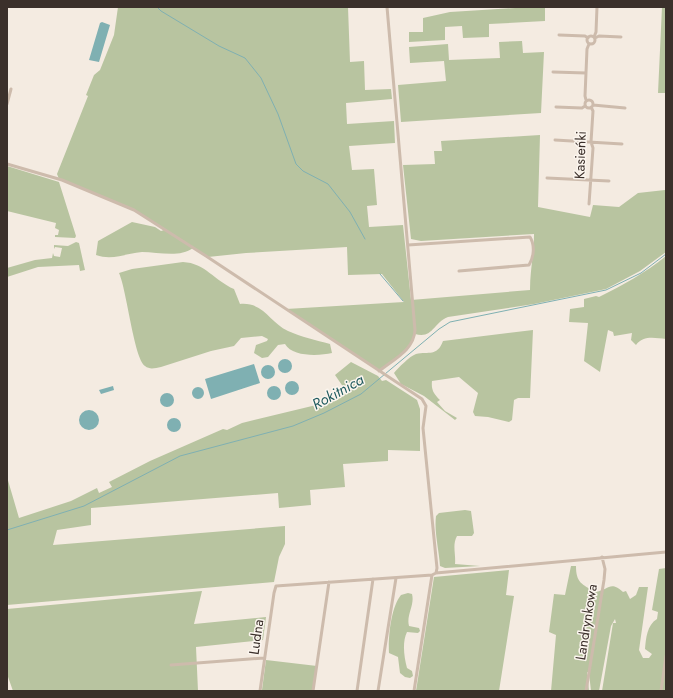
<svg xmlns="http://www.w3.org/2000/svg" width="673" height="698" font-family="Jost,sans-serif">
<rect width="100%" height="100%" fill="#f4ebe1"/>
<path fill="#b8c4a0" d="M118,7H348L350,62L364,61L365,90L391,89L392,99L346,103L347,124L394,121L395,143L349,146L352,170L374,169L377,205L367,206L369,227L403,225L411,300L530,290C530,270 534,254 534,234L421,241L411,239L403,165L435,164L434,151H442L441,141L540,135L538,207L590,217L593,205L619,207L638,193L665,190L666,187V252L640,271L606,289L534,304L448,317C433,323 433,339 415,334C413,350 391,361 379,371L286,309L404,302L382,274L348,275L347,247L246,253L208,257L193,248C180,258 158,252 142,252C126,253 113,261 96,255L98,241L132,222L155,227L161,231L164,230L134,210L59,179L57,174L88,96L86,95L94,75L100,70L114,35Z
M530,7H545V21L489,24V37L463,38L462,26L445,27V40L409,42V32H423V18L450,12Z
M662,7H666V93H658Z
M522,41L523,53L544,52L541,113L401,122L398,85L446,81L444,61L410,63L409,47L448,44L449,60L500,58L499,42Z
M7,166L59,182L76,236L75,238L55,237V235H58L59,230L55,228L56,223L7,211Z
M76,242L79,243L85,270L80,271L79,265L38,267L7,277V268L35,260L52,258L53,253L54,256L60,257L62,248L55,247L54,249V245L68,246Z
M666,256V339C655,338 643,335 636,345L631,340L632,333L614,336L613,332L608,330L600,372L584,361L588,323L569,322L570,309L584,307V299L596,296L599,297C623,285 645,273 666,256Z
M183,262C205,263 215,281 234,289L240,304C264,302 269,322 288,331C301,337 316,340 330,344L332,353C319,356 292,357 285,344L278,345L268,357L262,358L254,353L256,345L267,341L268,339L262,336L241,338L234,346L211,351L161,367C155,368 150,370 145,366C134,358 127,291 119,273L132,269Z
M533,330L530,398H518L514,400L512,420L509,422L488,417L475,416L473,412L478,393L459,377L432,381C431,390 434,394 440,400L437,402L445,411L457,418L455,420L424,396L401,384L394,373C398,368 410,356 416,354C429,351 437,357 443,341Z
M351,362L378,376L382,381L386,380L417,400L420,409V451L388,450V461L343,464L345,487L310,490L311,505L279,508L278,493L91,508V525L57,530L53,545L285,526V544L279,557L274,582L7,605V477L19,518L71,501L97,488L99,493L112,487L109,482L150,461L223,429L227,430L242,423L337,400L346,391L335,375Z
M465,510L471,511L474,533L472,536H457C452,545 456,554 455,564L480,566L445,568L440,566C439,550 434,532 436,516L439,513Z
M571,566H576C576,583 582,584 595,592C609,590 610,580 623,592L626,591L630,599L636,595L639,587H648L639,650L643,658H649L652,654L645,649C646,638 647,625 657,619L658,612L652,610L659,569L666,568V691H602L613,623H616L615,619L611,626L599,691H591L589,673L587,672L589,691H551L556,635L549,632L554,594L565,595Z
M509,570L506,595L514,596L499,691H416L434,577Z
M202,591L194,624L266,617L263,640L196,647L198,691H13L7,674V609Z
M408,593L412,594C415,605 406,615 409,626L419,628L420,631L418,633L407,632C402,642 404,657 407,668L412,671L413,676L410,678L405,677L400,673L398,657L389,653C388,637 391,607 401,595Z
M266,660L317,666L313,691L262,690Z"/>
<path fill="#7fb0b2" d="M102,22L110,25L99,62L89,60L100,23Z
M278 366a7 7 0 1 1 14 0a7 7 0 1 1-14 0Z
M254,364L260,383L211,399L205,379Z
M261 372a7 7 0 1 1 14 0a7 7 0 1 1-14 0Z
M285 388a7 7 0 1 1 14 0a7 7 0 1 1-14 0Z
M267 393a7 7 0 1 1 14 0a7 7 0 1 1-14 0Z
M113,386L114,390L101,394L99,390Z
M192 393a6 6 0 1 1 12 0a6 6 0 1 1-12 0Z
M160 400a7 7 0 1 1 14 0a7 7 0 1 1-14 0Z
M79 420a10 10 0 1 1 20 0a10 10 0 1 1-20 0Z
M167 425a7 7 0 1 1 14 0a7 7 0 1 1-14 0Z"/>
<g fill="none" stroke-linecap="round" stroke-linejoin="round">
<path stroke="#7fb0b2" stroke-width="1" d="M157,7L161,11L219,46L245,58L261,78L278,114L296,164L303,171L328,184L350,212L365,239
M380,274L403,301
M7,530L84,506L180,456L293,426L324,413L361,394L439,329L450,322L606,290L641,273L666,254"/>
<path stroke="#cdbbac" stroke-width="3" d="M559,35L585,36L588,38
M587 40a4 4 0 1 1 8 0a4 4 0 1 1-8 0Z
M594,37L596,32L597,7
M595,38L599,36L621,37
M553,72L586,73
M585 104a4 4 0 1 1 8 0a4 4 0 1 1-8 0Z
M586,100L585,96L587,49L589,44
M7,104L11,89
M593,105L625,108
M556,107L582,108L585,106
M555,140L622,144
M7,164L62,180L134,210L206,256L422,399L426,406L423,428L437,568L436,573
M547,178L609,181
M589,204L593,148L591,142L593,111L591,107
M408,245L530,237C535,245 534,257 529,265L459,271
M379,371C394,359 414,350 415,330L387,7
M171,665L264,658
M260,691L274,593L276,586L432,575L436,573L666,552
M313,691L329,582
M357,691L373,579
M378,691L396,578
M414,691L432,575
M586,691L604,580L605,569L602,557
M661,691L666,656"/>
</g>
<g text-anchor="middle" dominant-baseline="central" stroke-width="3" stroke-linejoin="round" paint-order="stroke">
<g font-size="14" fill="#3b302b" stroke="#fbf5ee">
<text transform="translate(580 155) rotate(-88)">Kasieńki</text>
<text transform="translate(586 622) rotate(-81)">Landrynkowa</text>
<text transform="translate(256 637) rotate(-82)">Ludna</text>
</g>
<g font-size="15" font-style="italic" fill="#1f5a5e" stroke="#fbf5ee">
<text transform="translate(338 392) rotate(-29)">Rokitnica</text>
</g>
</g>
<rect width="673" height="698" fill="none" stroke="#3b302b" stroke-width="16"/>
</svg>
